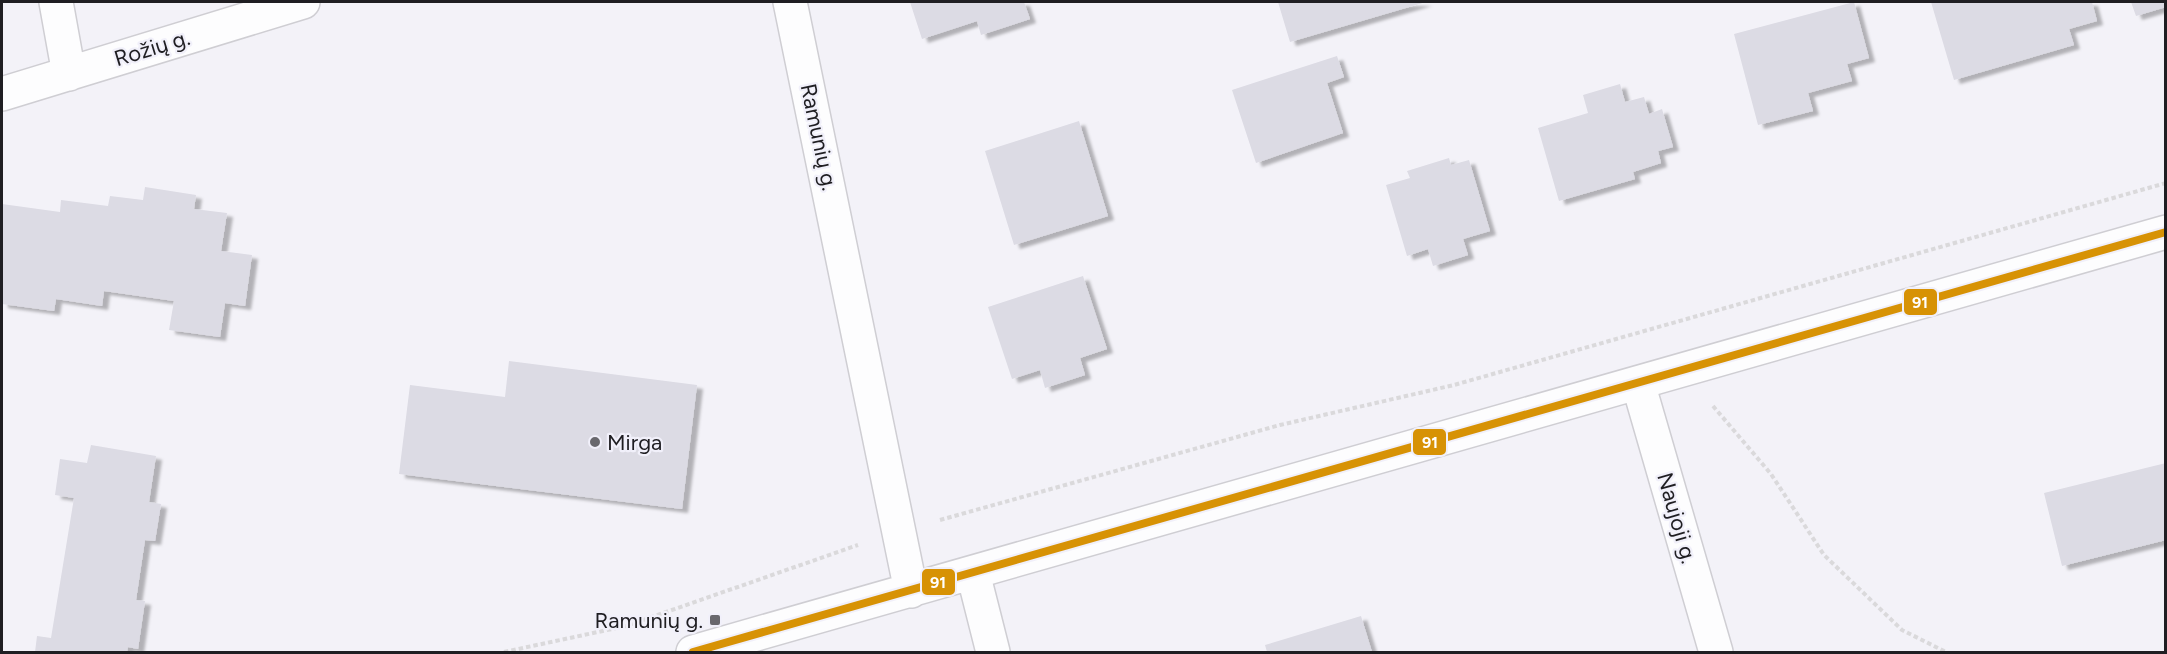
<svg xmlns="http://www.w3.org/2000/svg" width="2167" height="654" font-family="Figtree,sans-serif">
<defs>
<filter id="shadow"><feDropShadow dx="6" dy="4" stdDeviation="1.5" flood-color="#0004"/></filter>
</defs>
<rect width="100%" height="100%" fill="#f3f2f8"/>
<path fill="#dcdbe4" filter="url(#shadow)" d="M910,2H1024L1030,19L981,35L977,21L922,39Z
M1278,2H1426L1290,42Z
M1854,2L1869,58L1847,64L1852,81L1808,93L1813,111L1758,125L1734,34Z
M1931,2H2092L2097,21L2069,29L2074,45L1954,80Z
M2131,2H2166V7L2136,16Z
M1337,56L1344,77L1327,83L1343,133L1256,163L1232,90Z
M1620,84L1625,102L1644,97L1649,114L1662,109L1673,147L1658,151L1661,163L1633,172L1635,179L1559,201L1538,128L1588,113L1583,95Z
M1079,121L1108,216L1014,245L985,151Z
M1449,158L1451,165L1469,160L1490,231L1463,239L1468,255L1433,266L1428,249L1407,256L1386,185L1410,178L1407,171Z
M145,187L196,195L194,209L227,213L221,251L252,255L245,306L225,303L220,337L169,330L174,301L104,291L102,306L56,299L54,311L2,304V204L60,212L61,200L108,206L110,196L143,200Z
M1083,276L1107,349L1080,358L1085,375L1045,388L1040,370L1012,379L988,307Z
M509,361L697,385L682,509L399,474L410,385L505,397Z
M91,445L156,456L149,502L161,504L155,541L145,540L136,600L145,601L138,649L128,647L127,652H35L37,636L51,638L74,498L55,495L60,459L87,463Z
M2166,463V540L2062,566L2044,493Z
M1361,616L1372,652H1267L1265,645Z"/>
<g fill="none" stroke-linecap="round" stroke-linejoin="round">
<g stroke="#cfced3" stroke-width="36">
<path id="minor" d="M56,2L69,74
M790,2L911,591
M2,94L303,2
M1638,383L1716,652
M973,573L993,652
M693,652L2166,232"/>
</g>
<path stroke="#dad9db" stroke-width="4" stroke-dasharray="4.5 3" stroke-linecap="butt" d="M1713,406L1771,474L1824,555L1902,630L1946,652
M940,520L1280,425L1454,385L2166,183
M504,652L626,626L858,545"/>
<use href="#minor" stroke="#fdfdfe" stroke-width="33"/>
<g stroke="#f1f0fa" stroke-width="12">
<path id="bus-1" d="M693,652L2166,232"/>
</g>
<use href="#bus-1" stroke="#d79205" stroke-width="8"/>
</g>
<g fill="#69686d" stroke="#f1f0fa" stroke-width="2">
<circle cx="595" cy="442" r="6"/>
<rect x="709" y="614" width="12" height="12" rx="3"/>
</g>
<g text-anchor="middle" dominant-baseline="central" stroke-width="4.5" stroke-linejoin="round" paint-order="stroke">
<g font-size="22" fill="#1f1e22" stroke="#f1f0fa">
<text transform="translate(152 48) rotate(-17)">Rožių g.</text>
<text transform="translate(819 137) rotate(78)">Ramunių g.</text>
<text transform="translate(1677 518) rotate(74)">Naujoji g.</text>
</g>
<g font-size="22" fill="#1f1e22" stroke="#f1f0fa" text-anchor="start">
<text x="607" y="442">Mirga</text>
<text x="703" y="620" text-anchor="end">Ramunių g.</text>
</g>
</g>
<g stroke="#f1f0fa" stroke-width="2">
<rect x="1903" y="288" width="35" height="28" rx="6" fill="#d79205"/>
<rect x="1412" y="428" width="35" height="28" rx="6" fill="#d79205"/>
<rect x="921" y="568" width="35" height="28" rx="6" fill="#d79205"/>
</g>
<g font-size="16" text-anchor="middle" font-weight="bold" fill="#fff">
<text x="1920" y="308">91</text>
<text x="1430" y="448">91</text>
<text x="938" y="588">91</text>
</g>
<rect width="2167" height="654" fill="none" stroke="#1f1e22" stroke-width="6"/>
</svg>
